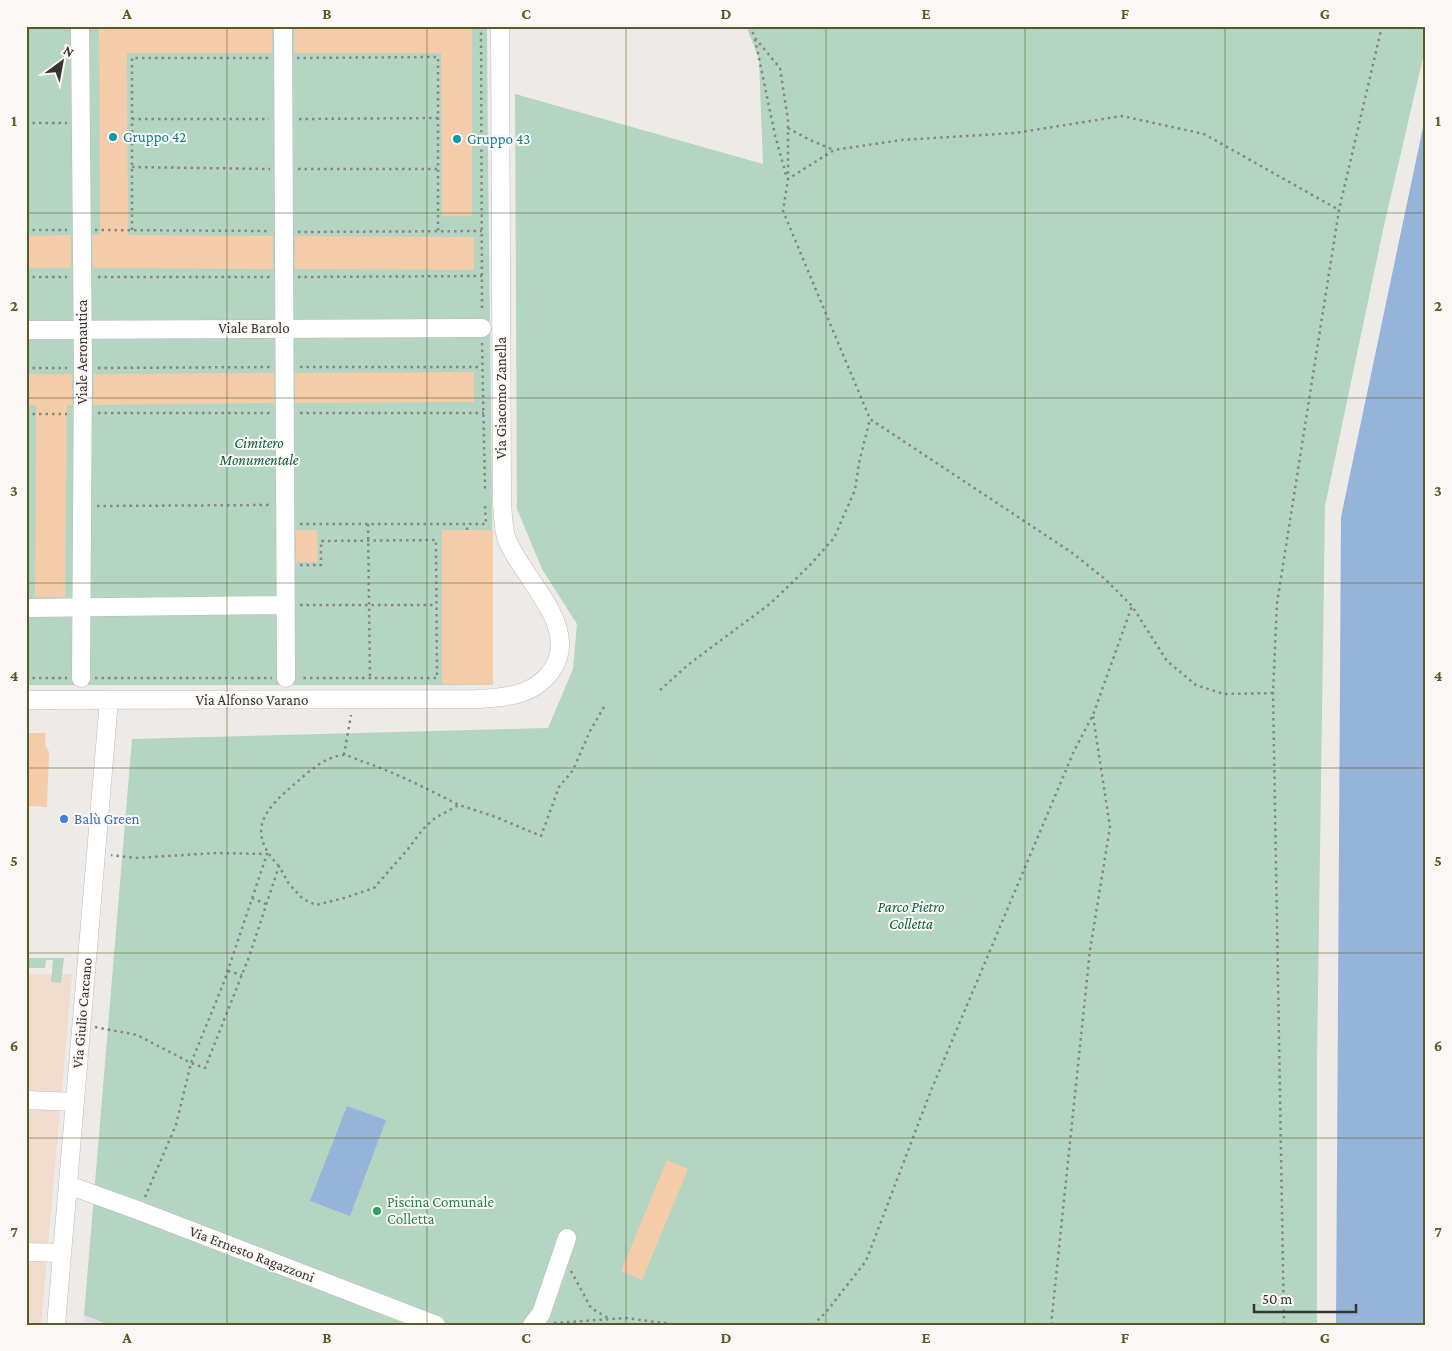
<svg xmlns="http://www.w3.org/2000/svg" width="1452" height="1351" font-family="'Crimson Pro',serif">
<rect width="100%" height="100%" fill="#edeae7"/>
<path fill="#f1dcce" d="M72,974L41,1325H26V975Z"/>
<path fill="#e9dbee" d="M84,1315L109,1325H83Z"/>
<path fill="#b3d5c2" d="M26,26H487C488,246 493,465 493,685H26Z
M746,26H1426V45L1383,230L1325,506L1317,1060V1325H109L84,1315L132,739L548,728L573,669L577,624L542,569L517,509L515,94L763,164L759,59Z
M26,958H64L61,983L51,982L53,960H46L45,968H26Z"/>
<path fill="#96b3da" d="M1426,113V1325H1336L1341,517Z
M347,1106L386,1120L350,1216L310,1201Z"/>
<path fill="#f5ccaa" d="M99,26H272V53H127L128,235L273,236V269L93,268L92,235H100Z
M294,26H472V216H442L441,53H294Z
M71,235V268H26V236Z
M295,236L474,237V270L295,269Z
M474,372V402L295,403V373Z
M274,373V403L93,405L94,374Z
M26,374H72V405H67L65,597H35L36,405H26Z
M296,530H317L318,562H296Z
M442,530H493V685L442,684Z
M26,733H46L45,744L49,752L47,807L26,806Z
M667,1160L688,1169L642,1280L621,1271Z"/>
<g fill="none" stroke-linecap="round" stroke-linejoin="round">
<g stroke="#bfbbb9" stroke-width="19">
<path id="minor" d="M80,26L83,368L81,678
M283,26L286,678
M26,330L482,328
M26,608L286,605
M26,700L478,699C507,697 534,696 552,670C582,626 520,577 506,537C503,526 503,515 502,503L500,26
M26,1100L75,1102
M68,1185L140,1211L436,1325
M26,1252L62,1253
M56,1325L109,700
M532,1325L541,1314L567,1238"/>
</g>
<path stroke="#898785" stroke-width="2.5" stroke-dasharray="2.5 4" stroke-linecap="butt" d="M481,26L482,312
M750,26L755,38L780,68L788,120V179
M755,39L775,135L786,175
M297,58L438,57V231
M132,119H269
M299,119L438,118
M26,123H67
M788,128L810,140L834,150
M132,167L270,169
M298,169H438
M26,230H67
M95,230L270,231
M132,230V58H269
M298,232L482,231
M26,277H67
M98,277H270
M298,277L482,276
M482,343L485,490
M300,367H482
M26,368H67
M98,368L270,367
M98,413H270
M300,413H484
M26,414H67
M97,506L271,505
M300,524H486L485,505
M368,524L370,677
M467,530V524
M300,565H321V541L436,540L437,678H300
M300,605H436
M26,678H67
M95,678H272
M660,690L689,664L771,603L810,565L834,538L855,490L859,463L870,419
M1273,693L1224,694L1196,685L1167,661L1132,606L1105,579L1071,552L870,419L783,211L788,179L834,150L901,140L1015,133L1122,116L1204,134L1339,210
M344,755L351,715
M279,866C244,830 266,808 297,782C309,771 325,757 343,755C348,755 356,759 361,761C395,772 427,789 459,805
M252,898L266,904
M228,971L242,975
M95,1027L137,1035L191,1063L224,982L267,854L216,853L135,858L111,855
M145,1197L176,1125L191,1063L205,1068L249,957L279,866L289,884L303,899L316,905L344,898L374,888L408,849L423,829L435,818L459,805L496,817L541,836L559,787L573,770L590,731L604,707
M571,1271L591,1308L608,1318
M554,1323L626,1318L679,1325
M813,1325L827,1311L866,1261L930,1093L1074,751L1093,715L1132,606
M1051,1325L1090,950L1110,827L1093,716
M1284,1325L1273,693L1277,603L1339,210L1382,26"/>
<use href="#minor" stroke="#fff" stroke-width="18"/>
</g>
<path fill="none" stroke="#595a27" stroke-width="1" stroke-opacity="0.55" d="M227,26V1325M427,26V1325M626,26V1325M826,26V1325M1025,26V1325M1225,26V1325M26,213H1426M26,398H1426M26,583H1426M26,768H1426M26,953H1426M26,1138H1426"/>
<g fill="#0f9aa8" stroke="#faf7f4" stroke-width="2">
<circle cx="113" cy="137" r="5"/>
<circle cx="457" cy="139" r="5"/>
</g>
<circle fill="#3f7fe0" stroke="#faf7f4" stroke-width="2" cx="64" cy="819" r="5"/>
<circle fill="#2e9e5b" stroke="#faf7f4" stroke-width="2" cx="377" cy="1211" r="5"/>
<g text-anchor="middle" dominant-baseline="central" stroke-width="4" stroke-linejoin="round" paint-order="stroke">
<g font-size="15" fill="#0d838f" stroke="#faf7f4" text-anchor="start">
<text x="123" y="137">Gruppo 42</text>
<text x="467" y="139">Gruppo 43</text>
</g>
<g font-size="15" fill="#363534" stroke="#faf7f4">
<text x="254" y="328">Viale Barolo</text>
<text transform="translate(82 352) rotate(-90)">Viale Aeronautica</text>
<text transform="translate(501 398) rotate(-90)">Via Giacomo Zanella</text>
<text x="252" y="700">Via Alfonso Varano</text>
<text transform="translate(82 1013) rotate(-85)">Via Giulio Carcano</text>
<text transform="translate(252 1254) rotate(21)">Via Ernesto Ragazzoni</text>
</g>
<g font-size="15" font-style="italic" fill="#0b6240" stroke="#faf7f4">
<text x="259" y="443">Cimitero<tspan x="259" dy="17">Monumentale</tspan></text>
<text x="911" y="907">Parco Pietro<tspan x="911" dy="17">Colletta</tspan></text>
</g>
<g font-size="15" fill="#366cbe" stroke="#faf7f4" text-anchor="start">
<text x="74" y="819">Balù Green</text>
</g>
<g font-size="15" fill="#27864d" stroke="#faf7f4" text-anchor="start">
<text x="387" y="1202">Piscina Comunale<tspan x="387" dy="17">Colletta</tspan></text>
</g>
</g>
<rect width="1452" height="1351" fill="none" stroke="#faf7f4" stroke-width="55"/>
<g transform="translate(62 62) rotate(32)" stroke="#faf7f4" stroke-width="4" paint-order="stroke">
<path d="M0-4L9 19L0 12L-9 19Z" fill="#363534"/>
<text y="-8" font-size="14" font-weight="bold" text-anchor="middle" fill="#363534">N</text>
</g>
<path d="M1254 1304v8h102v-8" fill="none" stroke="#363534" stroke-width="2.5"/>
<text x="1262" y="1304" font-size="15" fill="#363534" stroke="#faf7f4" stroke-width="4" paint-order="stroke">50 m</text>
<rect x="28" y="28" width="1396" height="1296" fill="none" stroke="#595a27" stroke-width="2"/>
<g font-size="16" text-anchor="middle" font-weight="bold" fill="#595a27">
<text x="127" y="19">A</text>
<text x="327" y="19">B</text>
<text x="526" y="19">C</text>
<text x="726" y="19">D</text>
<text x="926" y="19">E</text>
<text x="1125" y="19">F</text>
<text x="1325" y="19">G</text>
<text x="14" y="126">1</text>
<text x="1438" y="126">1</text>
<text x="14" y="311">2</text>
<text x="1438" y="311">2</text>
<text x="14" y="496">3</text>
<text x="1438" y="496">3</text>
<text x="14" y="681">4</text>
<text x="1438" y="681">4</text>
<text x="14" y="866">5</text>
<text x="1438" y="866">5</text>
<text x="14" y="1051">6</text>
<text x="1438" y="1051">6</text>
<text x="14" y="1237">7</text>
<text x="1438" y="1237">7</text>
<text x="127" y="1343">A</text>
<text x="327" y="1343">B</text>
<text x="526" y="1343">C</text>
<text x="726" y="1343">D</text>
<text x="926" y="1343">E</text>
<text x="1125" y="1343">F</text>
<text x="1325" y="1343">G</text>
</g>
</svg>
